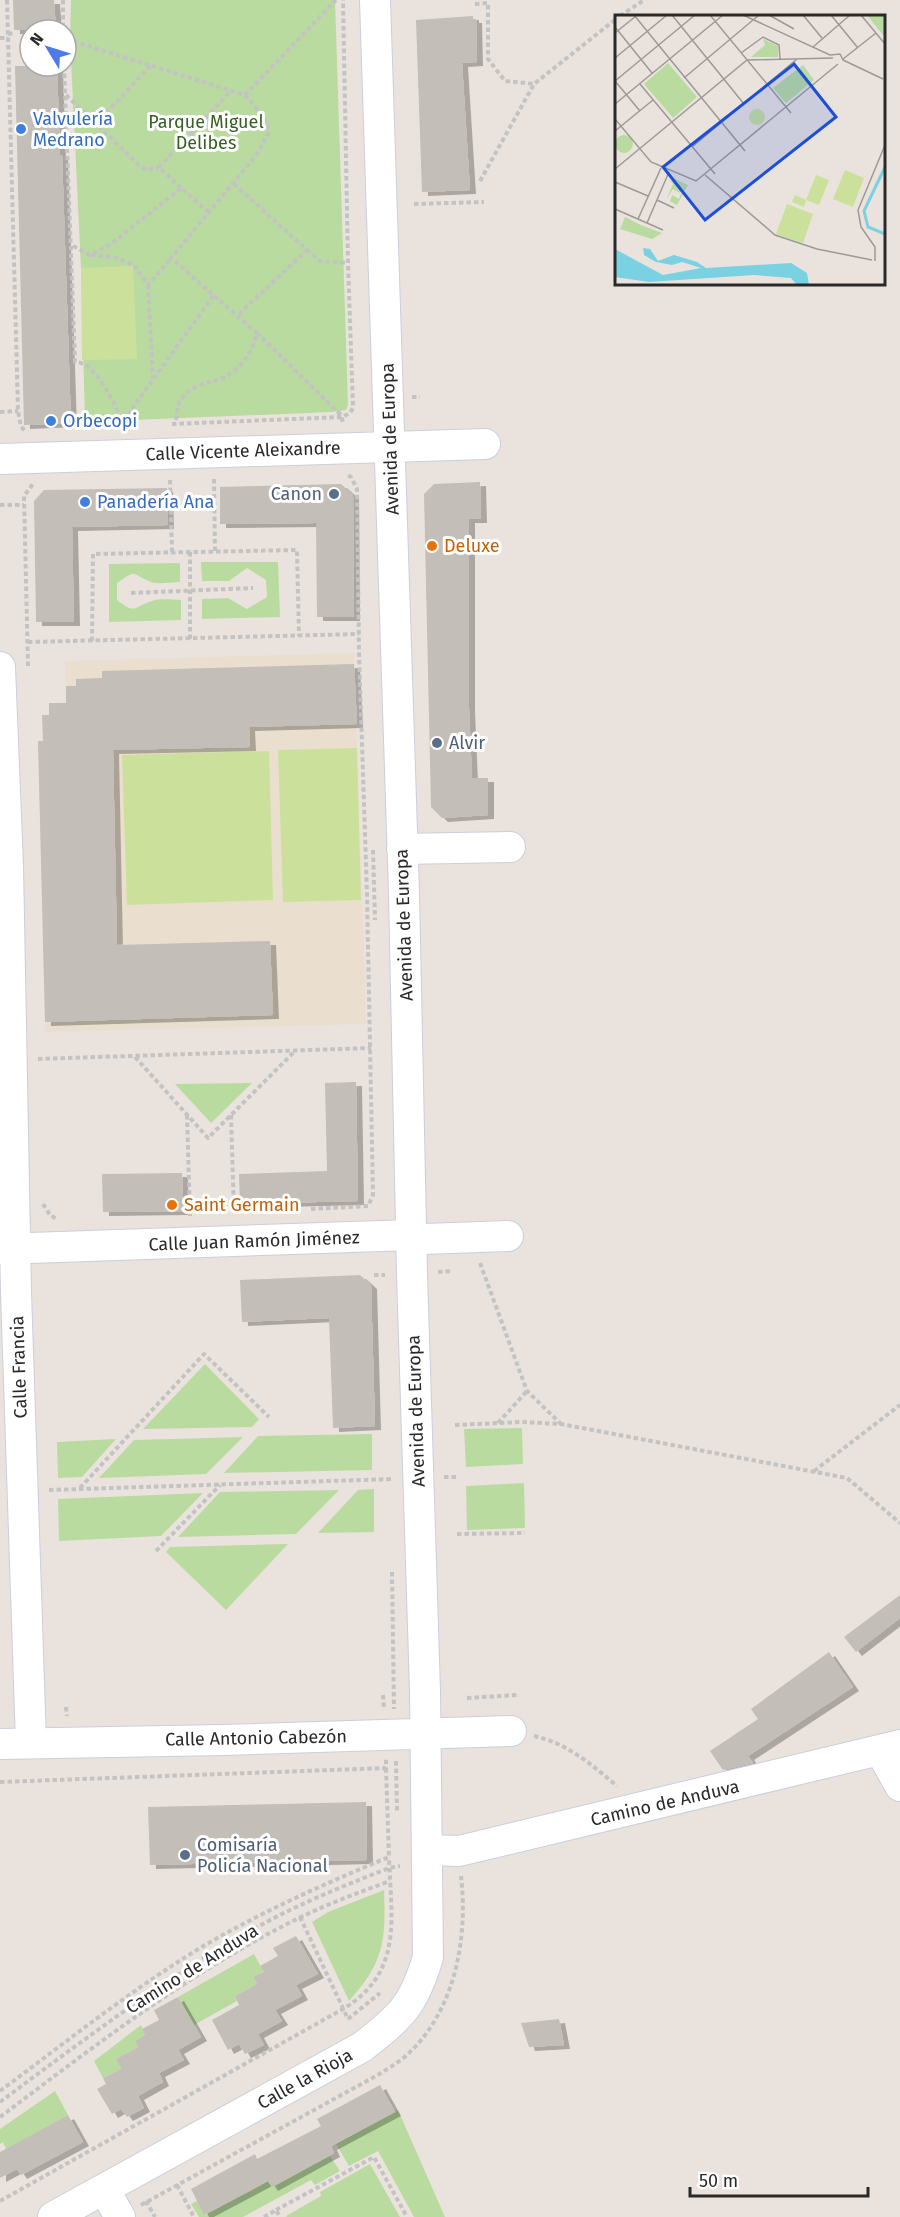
<svg xmlns="http://www.w3.org/2000/svg" width="900" height="2217" font-family="'Fira Sans',sans-serif">
<defs>
<filter id="shadow"><feDropShadow dx="6" dy="4" stdDeviation="0" flood-color="#0004"/></filter>
</defs>
<rect width="100%" height="100%" fill="#eae3dd"/>
<path fill="#eadece" d="M354,653L366,1024L45,1032L38,741H43L42,715L49,714V703H66L65,661Z"/>
<path fill="#badb9f" d="M71,0H335L348,405L346,410L332,412L85,422L81,268L70,40Z
M201,562H278L280,617L202,619V599L228,598L247,609L267,597L266,580L247,568L229,581H202Z
M180,563V582C172,582 159,585 151,582C130,574 139,568 117,583V600C136,615 133,607 152,601C160,598 173,600 181,600V620L109,622V564Z
M252,1083L211,1123L175,1084Z
M205,1364L259,1419L252,1427L143,1429Z
M522,1428L523,1464L466,1467L464,1429Z
M372,1434V1470L224,1473L258,1436Z
M243,1437L206,1474L99,1478L134,1440Z
M116,1439L82,1477L58,1478L57,1442Z
M524,1483L525,1528L467,1530L466,1486Z
M374,1489V1532L318,1533L358,1490Z
M339,1490L296,1534L178,1537L220,1492Z
M203,1493L161,1536L59,1541L58,1499Z
M288,1544L226,1610L166,1552L170,1547Z
M384,1890C386,1941 384,1962 349,2001L312,1922L328,1912Z
M254,1954L264,1972L253,1977L257,1984L235,1996L237,2001L194,2025L178,1997Z
M141,2025L145,2035L135,2041L138,2047L116,2059L121,2069L103,2078L94,2061Z
M55,2091L68,2115L6,2149L3,2142L0,2144V2129Z
M398,2110L445,2217H414L378,2151L349,2166L336,2144Z
M330,2156L340,2171L315,2185L311,2180L243,2217H199L191,2204L197,2201L205,2215L268,2181L272,2187Z
M370,2164L400,2217H287L286,2216L321,2196L320,2192Z"/>
<path fill="#cbe19b" d="M133,266L137,359L82,360L81,268Z
M357,748L361,900L283,902L278,750Z
M269,751L273,900L127,905L122,755Z"/>
<path fill="#c3beb8" filter="url(#shadow)" d="M13,0H54L56,30H14Z
M473,16V19H476L477,62L462,63L470,190L422,192L416,20Z
M15,66H57L60,155H62L71,423L24,425Z
M480,482L481,519H469V708L472,778H488V815L442,818L431,807L424,494L434,484Z
M341,484L353,495L354,617H317L316,523L220,524V487Z
M167,488L168,525L72,527L74,622H36L34,501L44,490Z
M354,664L357,724L249,727L250,747L113,750L117,945L270,941L273,1015L45,1022L38,741H43L42,715H49V703H66V686H76V679L102,678V671Z
M356,1082L358,1201L240,1204L239,1174L327,1171L325,1083Z
M182,1173L183,1211L103,1212L102,1174Z
M360,1275L371,1285L375,1426L333,1428L329,1318L242,1322L240,1280Z
M900,1595V1618L856,1652L844,1637Z
M829,1652L853,1687L748,1756L753,1763L723,1770L710,1751L758,1719L751,1709Z
M366,1802L367,1860L150,1865L148,1807Z
M296,1936L318,1974L296,1985L302,1996L275,2010L282,2021L258,2034L264,2045L245,2054L239,2044L228,2050L212,2020L239,2005L235,1996L257,1984L253,1977L264,1972L260,1966L278,1956L273,1948Z
M178,1997L201,2037L178,2050L184,2060L159,2073L163,2082L138,2096L144,2108L127,2117L121,2109L112,2114L97,2089L106,2084L103,2078L121,2069L116,2059L138,2047L135,2041L145,2035L142,2029L159,2020L154,2010Z
M559,2019L564,2045L529,2047L521,2023Z
M380,2085L395,2112L331,2146L334,2153L272,2187L268,2181L204,2215L191,2189L255,2154L257,2159L321,2126L317,2119Z
M68,2115L83,2142L21,2175L17,2169L0,2178V2152Z"/>
<g fill="none" stroke-linecap="round" stroke-linejoin="round">
<g stroke="#cbcfda" stroke-width="32">
<path id="minor" d="M0,459L485,444
M0,667L8,865L16,1292L31,1743
M402,849L510,847
M0,1249L411,1235L424,1239L508,1236
M0,1744L223,1740L511,1731
M880,1750L900,1786
M428,1850L459,1851L900,1745
M104,2189L120,2217
M53,2217L362,2047C401,2017 414,2005 428,1957L425,1691L412,1274L404,893L375,0"/>
</g>
<path stroke="#c3c3c3" stroke-width="4" stroke-dasharray="4.5 3" stroke-linecap="butt" d="M7,0L18,411L21,427L26,431
M63,0V30
M475,4L488,3V59L505,81L534,84
M620,16L644,0
M8,34L14,33
M0,38H8
M66,39L245,95L263,116L269,132L257,154L171,258L257,333
M64,66L75,362C97,362 113,404 123,421L214,295
M66,95L140,166L147,170L159,167
M245,95L336,0
M96,124L151,65
M480,181L534,84L616,19
M234,184L307,250L237,316
M181,188L159,167L230,92
M414,204L484,202
M73,246L90,255L111,244L181,188L209,213
M307,250L320,261L348,263
M91,255L114,257L134,265L148,285L171,258
M148,285L153,379
M412,397H420
M0,412L18,411
M176,420C177,414 177,406 180,401C190,385 204,384 220,379C240,371 252,353 257,333L340,414L343,422
M172,424L342,417L350,413L353,408L348,263L343,0
M214,479L215,551
M170,480L172,552
M0,505H24
M190,552V639
M131,593L253,588
M92,641L93,554L297,550L299,636
M28,642L359,634
M28,666L24,496L33,484
M373,850L375,920
M135,1057L208,1138L295,1051
M38,1059L371,1048
M187,1115L190,1216
M231,1115L234,1213
M43,1204L50,1215L58,1220
M311,1209L368,1206L373,1195L367,894L359,652L357,489L351,477L347,475
M480,1263L527,1391L561,1424
M438,1272L452,1271
M374,1275H385
M498,1423L527,1391
M455,1425L521,1422L561,1424L847,1478L900,1523
M814,1471L900,1405
M444,1477H457
M80,1488L204,1354L269,1417
M49,1490L392,1479
M457,1534L525,1533
M156,1551L220,1485
M392,1572L394,1709
M383,1695L384,1710
M467,1698L518,1695
M66,1707L67,1716
M534,1736C567,1743 592,1765 617,1786
M396,1761L397,1811
M0,1782L386,1768V1759
M300,1917L348,2019
M348,2019L380,1993
M0,2091C66,2042 130,1991 200,1948C261,1912 324,1884 389,1857L386,1768
M0,2102C89,2036 178,1968 276,1917C313,1898 351,1883 389,1868L400,1866
M0,2117C96,2045 192,1970 301,1917C330,1903 360,1892 390,1881
M177,2185L194,2217
M0,2201L343,2009C404,1972 391,1918 389,1857
M146,2201L155,2217
M141,2205L376,2076C389,2068 403,2060 413,2049C456,2005 468,1936 461,1876
M276,2210L374,2157L407,2217
M264,2217L276,2210L280,2217"/>
<use href="#minor" stroke="#fff" stroke-width="30"/>
</g>
<g fill="#3f7fe0" stroke="#fff" stroke-width="2">
<circle cx="21" cy="129" r="6"/>
<circle cx="51" cy="421" r="6"/>
<circle cx="85" cy="502" r="6"/>
</g>
<g fill="#5c6f8a" stroke="#fff" stroke-width="2">
<circle cx="334" cy="494" r="6"/>
<circle cx="437" cy="743" r="6"/>
<circle cx="185" cy="1855" r="6"/>
</g>
<g fill="#e8710a" stroke="#fff" stroke-width="2">
<circle cx="432" cy="546" r="6"/>
<circle cx="172" cy="1205" r="6"/>
</g>
<g text-anchor="middle" dominant-baseline="central" stroke-width="6" stroke-linejoin="round" paint-order="stroke">
<g font-size="18" fill="#366cbe" stroke="#fff" text-anchor="start">
<text x="33" y="119">Valvulería<tspan x="33" dy="21">Medrano</tspan></text>
<text x="63" y="421">Orbecopi</text>
<text x="97" y="502">Panadería Ana</text>
</g>
<g font-size="18" fill="#345f21" stroke="#fff">
<text x="206" y="122">Parque Miguel<tspan x="206" dy="21">Delibes</tspan></text>
</g>
<g font-size="18" fill="#292929" stroke="#fff">
<text transform="translate(390 439) rotate(-92)">Avenida de Europa</text>
<text transform="translate(243 451) rotate(-2)">Calle Vicente Aleixandre</text>
<text transform="translate(404 925) rotate(-92)">Avenida de Europa</text>
<text transform="translate(254 1241) rotate(-2)">Calle Juan Ramón Jiménez</text>
<text transform="translate(19 1367) rotate(-92)">Calle Francia</text>
<text transform="translate(416 1411) rotate(-92)">Avenida de Europa</text>
<text transform="translate(256 1738) rotate(-1)">Calle Antonio Cabezón</text>
<text transform="translate(665 1803) rotate(-13)">Camino de Anduva</text>
<text transform="translate(192 1969) rotate(-32)">Camino de Anduva</text>
<text transform="translate(305 2079) rotate(-29)">Calle la Rioja</text>
</g>
<g font-size="18" fill="#4e5e75" stroke="#fff" text-anchor="start">
<text x="322" y="494" text-anchor="end">Canon</text>
<text x="449" y="743">Alvir</text>
<text x="197" y="1845">Comisaría<tspan x="197" dy="21">Policía Nacional</tspan></text>
</g>
<g font-size="18" fill="#c56008" stroke="#fff" text-anchor="start">
<text x="444" y="546">Deluxe</text>
<text x="184" y="1205">Saint Germain</text>
</g>
</g>
<g transform="translate(615 15)">
<rect width="270" height="270" fill="#eae3dd"/>
<path d="M252,0H270V22L262,13ZM148,24L163,31V42H136L150,30ZM53,48L82,82L58,103L29,69ZM188,50L199,65L171,88L158,73ZM0 129a9 9 0 1 1 18 0a9 9 0 1 1-18 0ZM56,162L73,170L62,190L55,186L57,180L64,184L69,171L65,178L58,174L51,185L58,169L54,165L64,169ZM10,202L26,210L47,218L37,224L5,214Z" fill="#badb9f"/>
<path d="M134 102a8 8 0 1 1 16 0a8 8 0 1 1-16 0ZM230,155L249,163L238,192L218,184ZM201,160L214,165L204,190L191,185L189,192L177,187L180,180L191,185ZM172,189L198,199L188,228L161,219Z" fill="#cbe19b"/>
<path d="M28,233L35,234L43,246L59,240L82,247L91,253L176,248L192,258L194,270H182L176,263L139,260L34,267L0,262V234L48,260L86,253L67,247L57,250L41,247L29,240Z" fill="#7ad1e2"/>
<path fill="none" stroke="#7ad1e2" stroke-width="3" d="M270,152L249,196L253,212L270,219"/>
<path fill="none" stroke="#9d9995" stroke-width="1.5" d="M19,0L130,136M57,0L129,89M95,0L176,98M128,0L215,40L225,39L228,45M154,0L179,14M188,0L207,23M216,0L243,33M246,0L270,29M0,12L37,58M0,18L21,1M198,32L235,0M126,38L148,22L164,30L165,44M0,43L52,0M228,44L261,18M228,45L268,64M69,63L144,0M0,66L80,0M0,66L25,96M25,69L100,159M0,89L108,0M0,104L36,147L81,166L223,49M0,116L38,85M77,132L182,44M0,154L132,45L218,43M90,160L160,220L202,234L257,245M0,167L33,181M42,185L59,193M0,194L48,215M23,204L46,153M32,208L54,157M260,246V232L246,212L243,195L270,130"/>
<path fill="#1d4ed8" fill-opacity="0.15" stroke="#1d4ed8" stroke-width="3" d="M179,49L221,102L90,205L48,152Z"/>
<rect width="270" height="270" fill="none" stroke="#292929" stroke-width="3"/>
</g>
<g transform="translate(48 48) rotate(308)"><circle r="28" fill="#ffffff" stroke="#a9a9a9" stroke-width="1.5"/>
<path d="M0-4.5L10 22L0 15L-10 22Z" fill="#4d7ae7"/>
<text y="-9" font-size="16" font-weight="bold" text-anchor="middle" fill="#292929">N</text>
</g>
<path d="M690 2187v9h178v-9" fill="none" stroke="#292929" stroke-width="3"/>
<text x="699" y="2187" font-size="18" fill="#292929" stroke="#ffffff" stroke-width="4.5" paint-order="stroke">50 m</text>
</svg>
